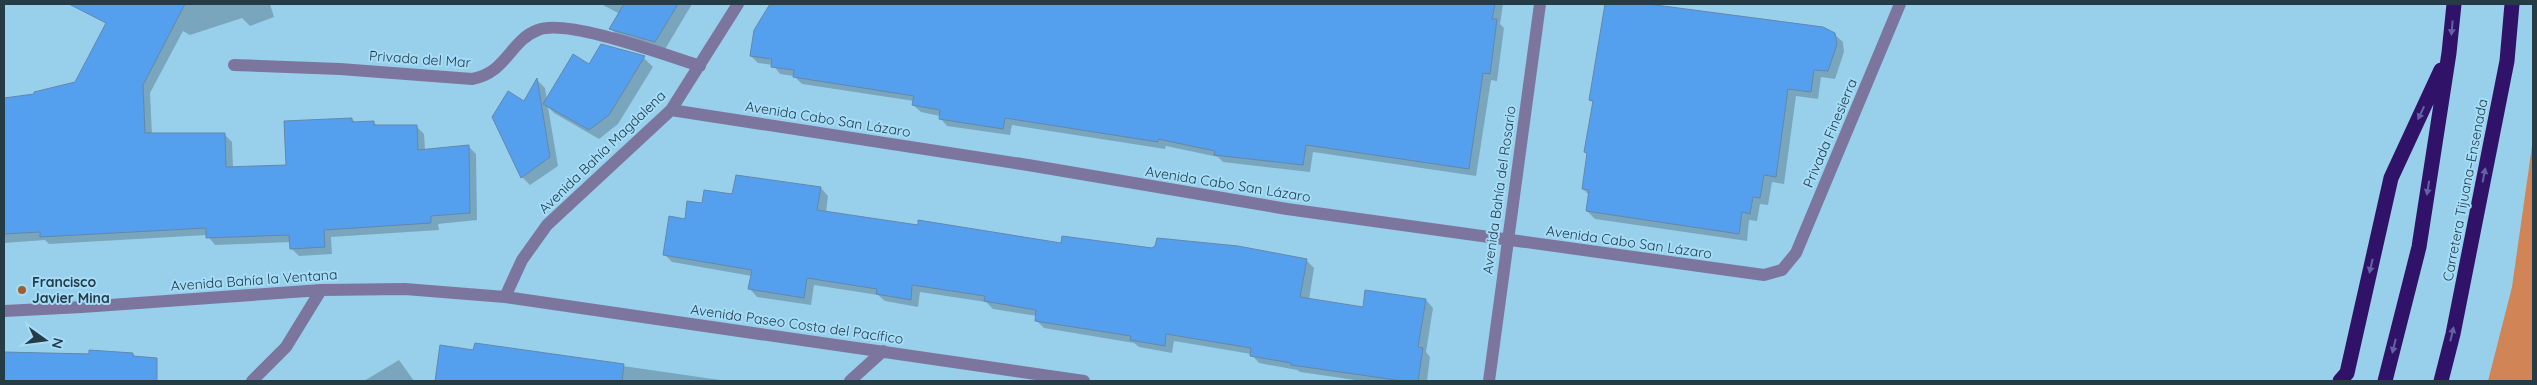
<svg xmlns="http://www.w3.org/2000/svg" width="2537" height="385" font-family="Quicksand,sans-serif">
<rect width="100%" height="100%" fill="#98d0ec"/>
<path fill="#d18456" d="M2533,139V381H2488L2512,287Z"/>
<path fill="#0003" d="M118,4H270L274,17L250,26L242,18L190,35L183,31L150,93L152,135L224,134L232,142L233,168L288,166L352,119L356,123L373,122L378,126L417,127L424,134L425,150L468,146L476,154L477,220L438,224L439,230L331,237L332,254L299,256L291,248V242L215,245L207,235L49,244L45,240L4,243V99L35,95L76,83Z
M601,4H692L664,51L620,38L611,29L620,14Z
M772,4H1503L1500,24L1504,28L1497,81L1491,80L1476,176L1313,152L1310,172L1223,162L1218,157L1166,146L1165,149L1012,125L1010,135L947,126L940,118V116L921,112L913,105L914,101L802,84L794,76L780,74L773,65L758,63L751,56L756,30Z
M1606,4H1638L1823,28L1834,34L1843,42L1844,52L1835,79L1821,77L1818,99L1796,96L1784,184L1772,182L1768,205L1760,204L1757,221L1749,220L1747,241L1595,219L1587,211L1589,195L1583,189L1588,154L1585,151L1594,103L1590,100Z
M601,45L644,58L653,67L618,124L599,139L554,113L548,107L558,166L530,185L522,177L525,103L537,80L545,88L547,100L590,65Z
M821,188L828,196L826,212L919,226L1062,245L1306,260L1314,268L1309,300L1364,308L1426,300L1433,308L1426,352L1430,357L1427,381H1362L1300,372L1297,370L1259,363L1251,354L1174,341L1172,353L1139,347L1134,343L1044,328L1036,320L1037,316L993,309L986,302L920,292L918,307L885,301L878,295L814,285L811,305L757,297L750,289L752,276L672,262L664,254L686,220L703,204L733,196Z
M476,345L720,380L721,381H436L441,347L474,352Z
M12,353L133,354L140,362L139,381H11L4,369V358Z
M399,360L414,381H364Z"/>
<path fill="#55a0ee" stroke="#6487ac" d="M69,4H185L143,85L145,133H225L226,167L286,165L284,121L352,118V122L374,121V125H417L418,150L469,145L470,213L431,216V223L324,230L325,247L290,249L289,235L206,238V228L40,237V232L4,234V98L34,94V92L75,82L106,23Z
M624,4H678L655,42L609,29Z
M770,4H1495L1492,19H1497L1490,74L1483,73L1469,169L1306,145L1303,165L1214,155L1215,151L1158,139V142L1005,118L1003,129L939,119L940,110L912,105L914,96L793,77L794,70L771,67L772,59L750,56L754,30Z
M1605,4H1648L1823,27L1835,33L1837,44L1828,71L1814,70L1811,92L1788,89L1776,177L1764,175L1760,198L1753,197L1750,214L1742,212L1739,234L1586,211L1589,190L1582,189L1587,153L1584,152L1593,101L1589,100Z
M601,44L645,56L609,115L589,130L543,104L573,54L589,64Z
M537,78L550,157L521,178L492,117L508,91L524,101Z
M736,175L821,187L817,210L918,225V220L1061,243L1062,236L1152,248L1155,246L1157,238L1238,246L1307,259L1300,297L1363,307L1365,290L1426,299L1418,347L1423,348L1418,381H1403L1291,365V363L1250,356L1251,348L1166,334L1165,346L1130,340L1131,336L1035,321L1036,310L984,301L985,296L912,285L911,300L876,294L877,289L807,278L804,298L748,289L752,270L663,255L669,216L685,219L687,201L702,203L704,190L732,194Z
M475,343L624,364L622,381H435L440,345L473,350Z
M89,350L133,353V356L157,358V381H4V352L89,354Z"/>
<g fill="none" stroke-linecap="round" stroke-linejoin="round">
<path stroke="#7c769f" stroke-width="12" d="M234,65L340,69L472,79C507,73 510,40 538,30C567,18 668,56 700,66
M671,110L1028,165L1287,209L1764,275L1782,270L1796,253L1900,4
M505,297L522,260L547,225L671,110L738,4
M4,311L82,307L321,290L405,289L505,297L1084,381
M252,381L286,347L321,290
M850,381L883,351
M1489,381L1540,4"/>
<path stroke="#301369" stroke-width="15" d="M2340,381L2347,373L2391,178L2441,70
M2385,381L2419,247L2449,53L2454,4
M2441,381L2453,334L2507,61L2512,4"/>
</g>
<defs><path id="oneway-solid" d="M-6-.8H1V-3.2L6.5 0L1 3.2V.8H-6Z" transform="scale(1.25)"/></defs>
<g fill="#5f64a3">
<use href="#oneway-solid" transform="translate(2452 28) rotate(95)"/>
<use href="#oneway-solid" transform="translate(2421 113) rotate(115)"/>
<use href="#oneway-solid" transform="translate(2484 175) rotate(-79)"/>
<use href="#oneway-solid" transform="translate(2428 188) rotate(99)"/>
<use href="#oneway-solid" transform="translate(2371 266) rotate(103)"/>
<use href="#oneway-solid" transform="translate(2452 334) rotate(-77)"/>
<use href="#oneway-solid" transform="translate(2394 346) rotate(104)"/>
</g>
<circle fill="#a15c30" stroke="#a5ddf9" stroke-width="2" cx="22" cy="290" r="5"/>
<g text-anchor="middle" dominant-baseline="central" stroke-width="4" stroke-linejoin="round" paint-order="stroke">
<g font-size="14" fill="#253c47" stroke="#a5ddf9">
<text transform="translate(420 59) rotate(4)">Privada del Mar</text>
<text transform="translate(828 119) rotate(9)">Avenida Cabo San Lázaro</text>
<text transform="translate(1830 133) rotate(-67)">Privada Finesierra</text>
<text transform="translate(602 152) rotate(-44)">Avenida Bahía Magdalena</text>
<text transform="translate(1228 184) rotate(9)">Avenida Cabo San Lázaro</text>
<text transform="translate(1499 190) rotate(-82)">Avenida Bahía del Rosario</text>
<text transform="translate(2465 190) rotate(-79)">Carretera Tijuana–Ensenada</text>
<text transform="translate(1629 242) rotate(8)">Avenida Cabo San Lázaro</text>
<text transform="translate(254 280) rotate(-4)">Avenida Bahía la Ventana</text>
<text transform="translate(797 324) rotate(8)">Avenida Paseo Costa del Pacífico</text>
</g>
<g font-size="14" font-weight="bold" fill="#253c47" stroke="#a5ddf9" text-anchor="start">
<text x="32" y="282">Francisco<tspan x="32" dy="16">Javier Mina</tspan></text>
</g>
</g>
<rect width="2537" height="385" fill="none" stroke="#253c47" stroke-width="10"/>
<g transform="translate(45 340) rotate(104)" stroke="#a5ddf9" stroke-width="4" paint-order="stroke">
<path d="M0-4L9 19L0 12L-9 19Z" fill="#253c47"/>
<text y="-8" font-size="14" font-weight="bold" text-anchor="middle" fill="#253c47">N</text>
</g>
</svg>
